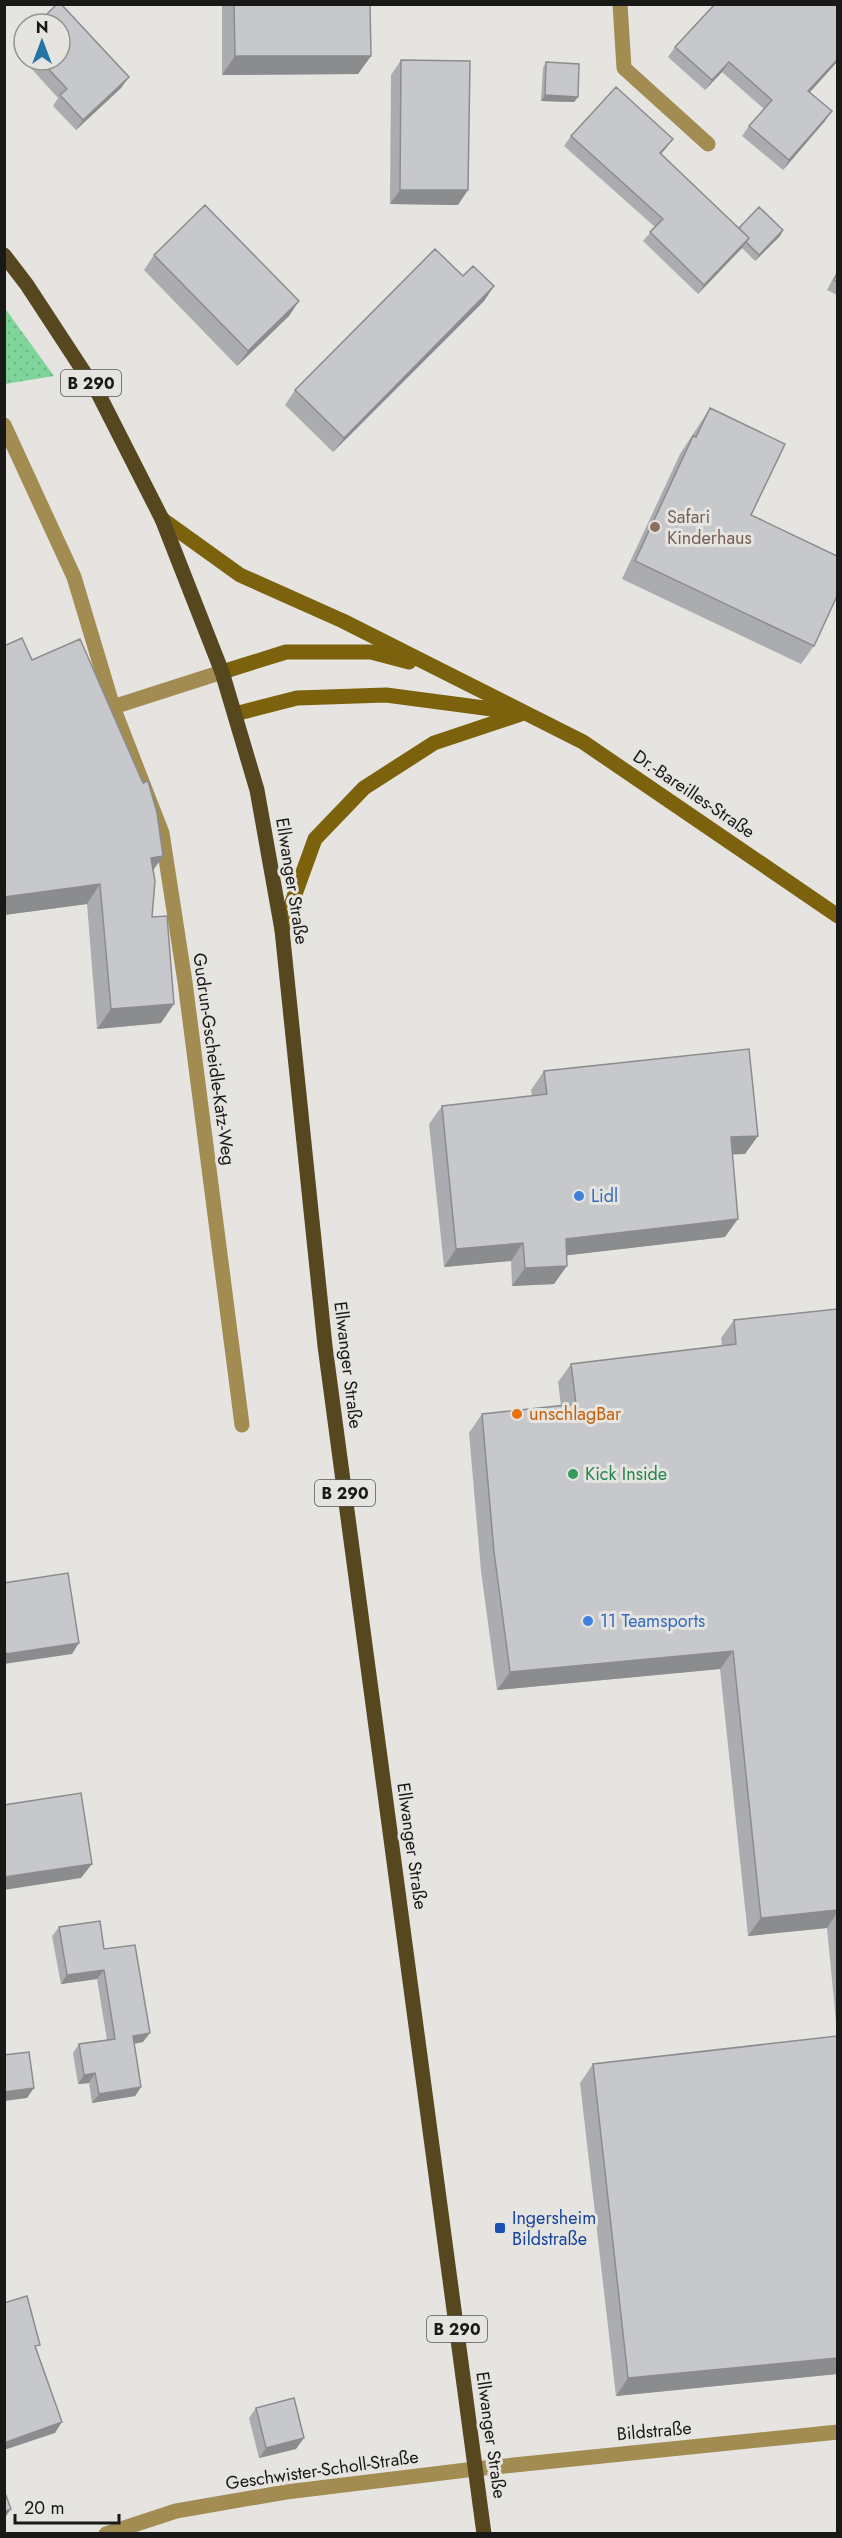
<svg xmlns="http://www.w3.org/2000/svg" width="842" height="2538" font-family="Jost,sans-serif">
<defs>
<pattern id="grass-dots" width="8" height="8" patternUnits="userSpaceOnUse" patternTransform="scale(1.5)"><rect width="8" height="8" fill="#7fd49a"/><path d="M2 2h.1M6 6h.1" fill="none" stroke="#6db584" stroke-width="1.8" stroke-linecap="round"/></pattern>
</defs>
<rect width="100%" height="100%" fill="#e5e4e1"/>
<path fill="url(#grass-dots)" d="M4,307L54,376L5,384Z"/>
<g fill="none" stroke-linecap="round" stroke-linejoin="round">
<path stroke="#a28c51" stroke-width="15" d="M620,4L624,68L708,144
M4,425L74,577L113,707L162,833L185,982L242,1425
M113,707L222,672
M106,2534L176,2511L286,2492L475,2469L838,2432"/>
<path stroke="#7c620c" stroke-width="15" d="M162,519L240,575L343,621L583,742L838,916
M222,672L286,652H371L409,662
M235,714L297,698L386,695L515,712
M282,930L315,839L364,788L434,743L524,713"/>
<path stroke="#56471e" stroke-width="15" d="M4,255L27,285L99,395L162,519L222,672L257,790L282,930L325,1346L484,2534"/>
</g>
<path fill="#abacaf" d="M222,4H370L371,56L358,74L222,75Z
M837,4V62L810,92L825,121L783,170L742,136L749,126L764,109L722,72L705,90L668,57L675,47Z
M24,37V48L20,43Z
M34,60H60L129,77L121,88L76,130L53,106L58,98L29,66Z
M401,60L458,205L390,204L391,75Z
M546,62L578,97L574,102L541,101L543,68Z
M571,136L673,139L661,154L739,228L783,230L780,236L755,261L742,248L698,294L643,241L655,227L564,146Z
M154,255L289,316L237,366L144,270Z
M837,271V295L827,290Z
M463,276L494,286L484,301L333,452L285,405L295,390Z
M710,408L751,515L814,646L801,664L622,579L680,454Z
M4,646L32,660L163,856L153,870L152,917L161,1023L97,1029L87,904L4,915Z
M544,1071L745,1154H733L725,1237L567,1255L554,1284L512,1286L511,1261L444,1267L429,1124L442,1106L532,1096L531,1090Z
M837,1309V2032L827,1928L748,1936L720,1669L497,1690L481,1571L469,1433L482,1414L561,1406L558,1382L571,1364L722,1346L721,1338L734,1320Z
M59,1927L104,1949L143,2042L134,2044L141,2087L135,2096L92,2103L89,2083L78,2084L73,2053L79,2044L107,2040L97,1979L61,1984L52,1936Z
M837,2036V2374L616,2396L580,2083L593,2064Z
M256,2408L296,2449L259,2458L249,2418Z"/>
<path fill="#8b8c8e" d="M235,56H371L358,74L222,75Z
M837,60V62L802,101L808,91Z
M729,62L722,72L705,90L712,80Z
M129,77L121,88L76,130L83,120Z
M545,95L578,97L574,102L541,101Z
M832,111L825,121L783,170L789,160Z
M673,139L666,148L653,163L660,153Z
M400,190H468L458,205L390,204Z
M783,230L780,236L755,261L759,255Z
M749,238L742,248L698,294L704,285Z
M494,286L484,301L333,452L344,438Z
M299,301L289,316L237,366L248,351Z
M163,856L149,876L151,858Z
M100,884L87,904L4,915V897Z
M174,1004L161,1023L97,1029L111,1009Z
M758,1136L745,1154L718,1155L731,1137Z
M738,1219L725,1237L553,1257L566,1239Z
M523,1243L511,1261L444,1267L456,1249Z
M567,1266L554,1284L512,1286L525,1268Z
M79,1643L72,1654L4,1664V1657L6,1654Z
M733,1651L720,1669L497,1690L510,1672Z
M92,1864L81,1878L4,1890V1877Z
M837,1910V1913L827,1928L748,1936L761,1918Z
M104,1970L97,1979L61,1984L67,1975Z
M150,2033L143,2042L126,2045L133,2036Z
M95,2073L89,2083L78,2084L84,2075Z
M141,2087L135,2096L92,2103L99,2094Z
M34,2088L27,2098L4,2101V2092Z
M837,2358V2374L616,2396L628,2378Z
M62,2422L55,2433L4,2450V2443Z
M304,2438L296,2449L259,2458L266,2448Z
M11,2509L4,2519V2512Z"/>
<path fill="#c7c8cb" stroke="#8b8c8e" stroke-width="1.5" d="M57,4H61L129,77L83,120L60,95L67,89L40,60H60V24H37Z
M234,4H370L371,56H235Z
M715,4H837V60L808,91L832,111L789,160L749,126L772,100L729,62L712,80L675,47Z
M401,60L470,61L468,190H400Z
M546,62L579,64L578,97L545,95Z
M616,87L673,139L660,153L749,238L704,285L650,232L663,219L571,136Z
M205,205L299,301L248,351L154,255Z
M759,207L783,230L759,255L746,242L749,238L739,228Z
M435,249L463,276L473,266L494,286L344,438L295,390Z
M837,274V282L834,280Z
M710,408L785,444L751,515L837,556V596L814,646L635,561L693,436L696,437Z
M22,638L32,660L80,639L143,783L148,781L157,813L163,856L151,858L155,881L152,917L167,916L174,1004L111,1009L100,884L4,897V646Z
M749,1049L758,1136L731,1137L738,1219L566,1239L567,1266L525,1268L523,1243L456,1249L442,1106L547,1094L544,1071Z
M837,1309V1910L761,1918L733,1651L510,1672L494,1552L482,1414L576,1404L571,1364L736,1344L734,1320Z
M68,1573L79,1643L6,1654L4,1644V1583Z
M81,1793L92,1864L4,1877V1805Z
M100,1921L104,1949L135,1945L150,2033L133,2036L141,2087L99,2094L95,2073L84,2075L79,2044L115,2039L104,1970L67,1975L59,1927Z
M837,2036V2358L628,2378L593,2064Z
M29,2052L34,2088L4,2092V2055Z
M27,2296L40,2345L35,2346L62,2422L4,2443V2303Z
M294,2398L304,2438L266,2448L256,2408Z
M4,2490L11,2509L4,2512Z"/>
<circle fill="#8d6e63" stroke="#e5e4e1" stroke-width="2" cx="655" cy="527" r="6"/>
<g fill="#3f7fe0" stroke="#e5e4e1" stroke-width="2">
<circle cx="579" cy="1196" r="6"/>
<circle cx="588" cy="1621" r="6"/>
</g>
<circle fill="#e8710a" stroke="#e5e4e1" stroke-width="2" cx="517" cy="1414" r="6"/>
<circle fill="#2e9e5b" stroke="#e5e4e1" stroke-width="2" cx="573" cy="1474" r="6"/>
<rect fill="#1a4fb4" stroke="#e5e4e1" stroke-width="2" x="494" y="2222" width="12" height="12" rx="3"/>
<g text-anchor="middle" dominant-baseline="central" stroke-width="6" stroke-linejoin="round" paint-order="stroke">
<g fill="#e5e4e1" stroke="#565654" stroke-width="1.5">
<rect x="61" y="370" width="60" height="26" rx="4.5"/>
<rect x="315" y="1480" width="60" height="26" rx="4.5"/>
<rect x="427" y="2316" width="60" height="26" rx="4.5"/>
</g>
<g font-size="16" font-weight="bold" fill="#191918">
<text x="91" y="383">B 290</text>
<text x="345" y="1493">B 290</text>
<text x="457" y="2329">B 290</text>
</g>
<g font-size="18" fill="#785e54" stroke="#e5e4e1" text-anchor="start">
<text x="667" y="517">Safari<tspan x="667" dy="21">Kinderhaus</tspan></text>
</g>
<g font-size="18" fill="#191918" stroke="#e5e4e1">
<text transform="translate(694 794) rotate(34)">Dr.-Bareilles-Straße</text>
<text transform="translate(292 881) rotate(81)">Ellwanger Straße</text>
<text transform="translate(214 1059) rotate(82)">Gudrun-Gscheidle-Katz-Weg</text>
<text transform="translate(348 1365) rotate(83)">Ellwanger Straße</text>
<text transform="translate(412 1846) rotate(82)">Ellwanger Straße</text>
<text transform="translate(654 2431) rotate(-5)">Bildstraße</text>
<text transform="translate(491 2435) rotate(82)">Ellwanger Straße</text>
<text transform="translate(322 2470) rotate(-8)">Geschwister-Scholl-Straße</text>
</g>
<g font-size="18" fill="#366cbe" stroke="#e5e4e1" text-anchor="start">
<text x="591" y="1196">Lidl</text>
<text x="600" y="1621">11 Teamsports</text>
</g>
<g font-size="18" fill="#c56008" stroke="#e5e4e1" text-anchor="start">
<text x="529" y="1414">unschlagBar</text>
</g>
<g font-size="18" fill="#27864d" stroke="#e5e4e1" text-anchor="start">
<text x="585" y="1474">Kick Inside</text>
</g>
<g font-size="18" fill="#164399" stroke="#e5e4e1" text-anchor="start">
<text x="512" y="2218">Ingersheim<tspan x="512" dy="21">Bildstraße</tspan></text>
</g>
</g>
<rect width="842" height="2538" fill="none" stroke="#191918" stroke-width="12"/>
<g transform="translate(42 42)"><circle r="28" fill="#e5e4e1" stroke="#939391" stroke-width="1.5"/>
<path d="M0-4.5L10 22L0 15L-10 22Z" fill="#2474a5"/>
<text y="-9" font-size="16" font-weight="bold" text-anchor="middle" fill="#191918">N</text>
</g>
<path d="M15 2514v9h104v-9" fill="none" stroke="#191918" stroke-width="3"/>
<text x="24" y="2514" font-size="18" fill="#191918" stroke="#e5e4e1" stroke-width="4.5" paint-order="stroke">20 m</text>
</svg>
